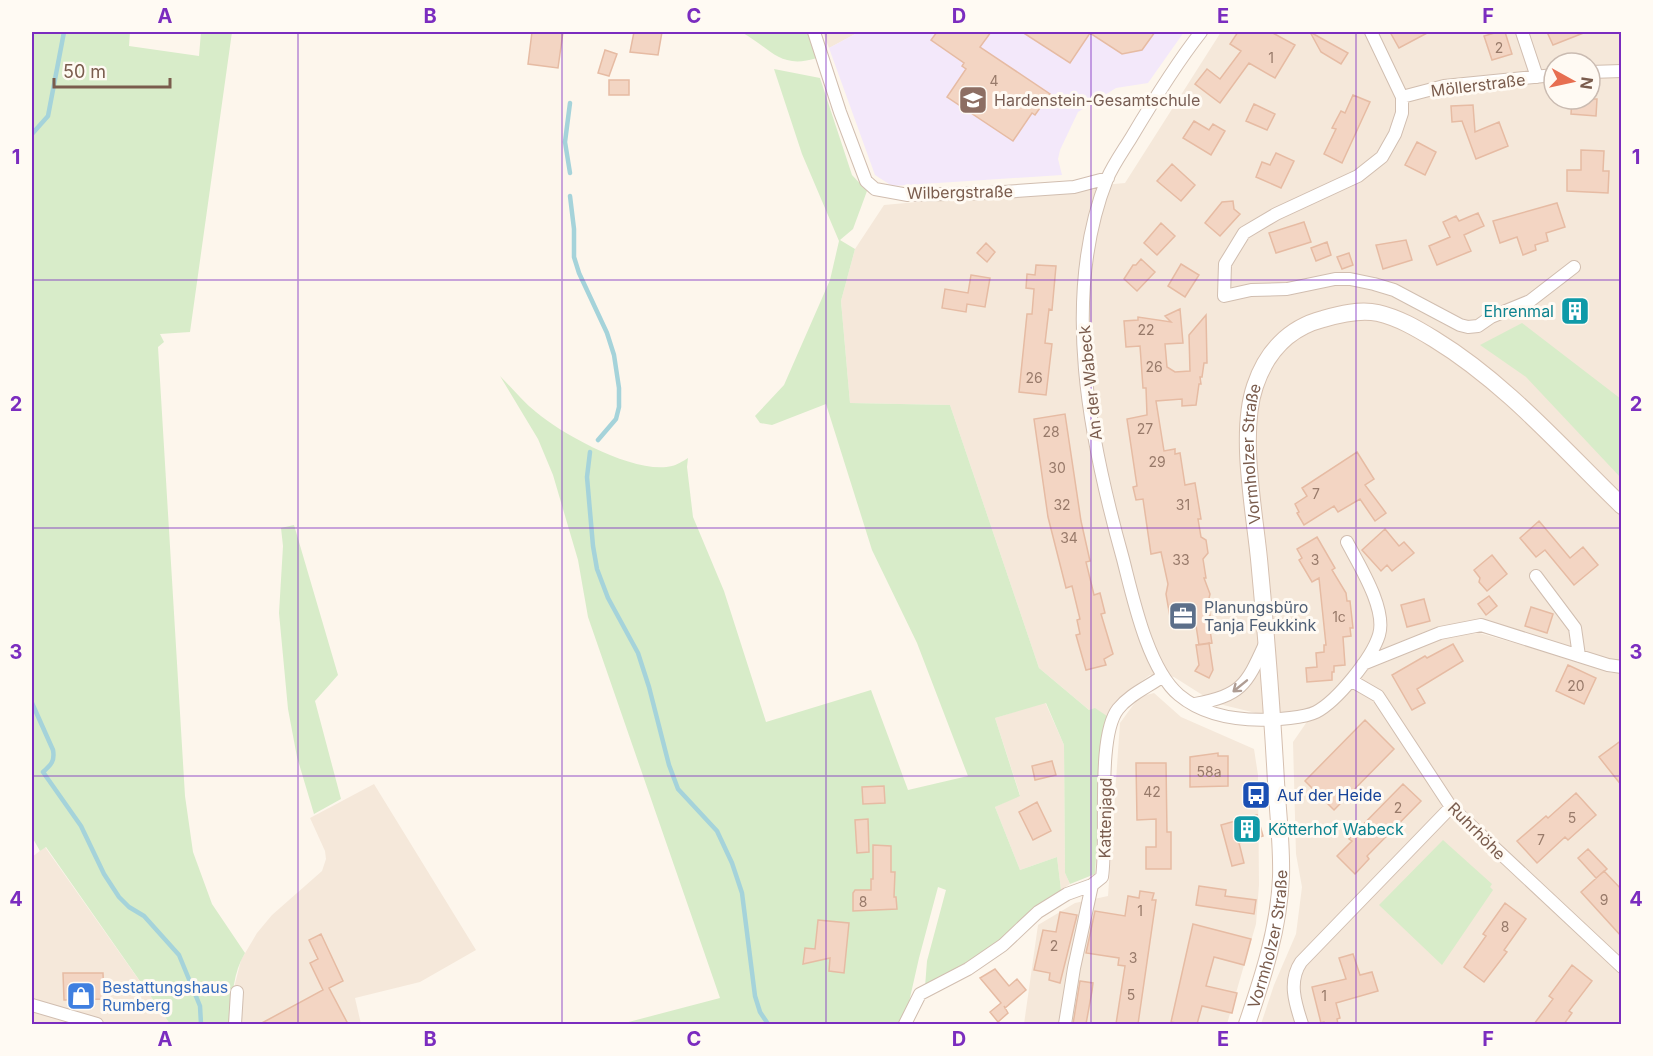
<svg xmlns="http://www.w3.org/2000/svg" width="1653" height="1056" font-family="Inter,sans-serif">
<rect width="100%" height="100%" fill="#fdf6ec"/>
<path fill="#f5e8da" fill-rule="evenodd" d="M823,32H859L829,48Z
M1221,32H1621V671L1478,632L1466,634L1479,633L1567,658L1612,673H1621V1024H1261L1274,985L1296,934L1302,887L1296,854L1293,742L1315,710L1264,715L1215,703L1174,677L1150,675L1124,694L1107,716L1089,710L1039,668L950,405L850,403L841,301L855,249L884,205L1125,183ZM1554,63H1590V99H1554Z
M1154,693L1181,717L1254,749L1258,775L1259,885L1256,924L1227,1024H1024L1038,925L1075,903L1108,896L1120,723L1139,697Z
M1045,702L1064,745L1065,873L1070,884L1061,890L1057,857L1020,870L995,807L1020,795L995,718Z
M374,784L476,950L420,982L355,998L361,1024H231L232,996L241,960L257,933L272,915L322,871L326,859L325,851L310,818Z
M45,847L170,1024H32V857Z"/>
<path fill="#f3e8fa" d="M859,32H1184L1148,83L1116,88L1078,112L1060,150L1058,159L1062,175L892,186L875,175L829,48Z"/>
<path fill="#d8ecc9" d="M32,32H130L129,46L199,56L201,32H232L190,332L160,334L164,342L158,347L185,796L193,852L212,904L245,953C232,974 232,1001 231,1024H170L46,847L40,851L32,837Z
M741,32H809L817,58C779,70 771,48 741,32Z
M774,69L820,78L852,175L867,191L853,229L840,240L855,249L841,301L850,403L950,405L1039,668L1089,710L1095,708L1107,716L1101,771L1095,874L1070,884L1065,873L1064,745L1046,703L995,718L1020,796L995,807L1020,870L1057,857L1061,890L1034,910L1000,942L964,967L925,987L927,961L946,890L938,887L919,958L907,1011L902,1024H621L720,998L588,617L578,560L553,475L538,439L500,376C512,388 523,402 536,412C563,435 636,475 672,466C677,465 683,461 688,458L687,467L693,517L724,591L766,722L871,690L908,790L968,776L917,643L872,550L826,404L772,425L760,423L755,416L784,385L830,280L839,241L802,154Z
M1522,323L1621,399V478L1526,377L1480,345Z
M294,525L338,675L315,701L341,799L314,814L297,757L288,709L279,613L283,546L281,528Z
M1443,840L1492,884L1490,887L1493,890L1442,965L1379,905Z"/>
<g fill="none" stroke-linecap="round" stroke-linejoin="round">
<path stroke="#a5d3da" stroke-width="4.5" d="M570,103L565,142L570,173
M32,134L48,116L64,32
M570,196L574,229V257L579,273L607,333L614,355L619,388V407L616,419L598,440
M590,452L587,477L593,546L597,569L608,598L638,653L649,687L669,765L678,789L717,831L732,863L742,893L755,996L760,1012L768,1024
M32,703L53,750C55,761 51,765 43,772L81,826L104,874L119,897L129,907L144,916L179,955L200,1006L201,1024"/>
</g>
<path fill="#f3d5c3" stroke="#e6bba3" stroke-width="1.5" d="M532,32H563L558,68L528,64Z
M634,32H662L658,55L630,52Z
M937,32H991L980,47L1050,94L1035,115L1032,113L1013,141L947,97L966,69L962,66L964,63L931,40Z
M1022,32H1155L1142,50L1122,54L1090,33L1070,63Z
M1238,32H1271L1295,45L1275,78L1249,63L1220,103L1195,84L1207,69L1220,79L1241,51L1230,44Z
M1310,32L1348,53L1341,64L1321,52Z
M1390,32H1429L1399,48Z
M1498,32H1505L1512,54L1492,60L1484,36Z
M1547,32H1586L1553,45Z
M605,50L617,54L609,76L598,73Z
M609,80H629V95H609Z
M1353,95L1370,102L1342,163L1324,154L1336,129L1332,128L1341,111L1345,113Z
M1572,99H1597L1596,116L1571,114Z
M1254,104L1275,114L1267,130L1246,121Z
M1473,105L1475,132L1499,122L1508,146L1476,159L1462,121L1452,122L1451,106Z
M1194,121L1209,130L1213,124L1225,131L1211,155L1183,138Z
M1417,142L1436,152L1425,175L1405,165Z
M1581,150L1604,151L1603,171H1609L1608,193L1567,191V170H1581Z
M1276,153L1294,161L1281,188L1256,177L1262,162L1270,165Z
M1172,164L1195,185L1181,201L1157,181Z
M1233,201L1234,209L1240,214L1220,236L1205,223L1222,202Z
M1557,203L1565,227L1546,233L1548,241L1535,245L1536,250L1523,255L1517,237L1500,243L1493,221Z
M1478,213L1484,226L1464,235L1471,251L1437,265L1429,246L1450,237L1443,222L1456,216L1459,221Z
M1304,222L1311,242L1276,253L1269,233Z
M1161,223L1175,236L1157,255L1144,243Z
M1406,240L1412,260L1383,269L1376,245Z
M1327,242L1331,255L1316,261L1311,248Z
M986,243L995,252L987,262L977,253Z
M1349,253L1353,265L1342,269L1337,257Z
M1141,259L1155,272L1137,291L1124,279L1133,265H1136Z
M1181,264L1199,275L1185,297L1168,286Z
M1036,265L1056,266L1052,310L1049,309L1045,343L1052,344L1046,395L1019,392L1027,314H1032L1034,289L1026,288L1027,274L1035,275Z
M971,275L990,278L985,307L967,304L966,312L942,308L945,289L968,293Z
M1564 311a11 11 0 1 1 22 0a11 11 0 1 1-22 0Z
M1180,309L1183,343L1165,344L1167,367L1175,372L1190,371L1189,335L1206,315L1207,363H1204L1202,377H1200L1201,384H1199L1196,405L1182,406V399L1156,401L1164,451L1175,449V454L1180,453L1185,485L1195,483L1201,519H1198L1201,537L1206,540L1208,553L1203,559L1206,578H1204L1210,594L1208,603L1212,629L1210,630L1212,643L1199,645L1195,619L1171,623L1166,594L1168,584L1161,552L1151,554L1143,499L1136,500L1133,487L1137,486L1127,419L1147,415L1146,388H1143L1140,346L1126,347L1124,321L1138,320V317L1171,322L1165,316Z
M1065,414L1081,521L1090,561L1086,562L1094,595L1100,593L1105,613L1101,614L1113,654L1104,659L1106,665L1086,670L1076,635L1080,634L1077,620L1080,619L1072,586L1066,588L1048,517L1034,419Z
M1357,452L1374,479L1365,485L1386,513L1375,521L1360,499L1338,512L1334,506L1304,525L1297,513L1299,512L1295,504L1307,496L1302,488Z
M1539,521L1570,558L1583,547L1598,565L1574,585L1545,550L1536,557L1520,538Z
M1385,529L1399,546L1404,542L1414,553L1392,571L1387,565L1381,571L1362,550Z
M1317,537L1335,568L1332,570L1346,593L1347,601H1350L1353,628H1350L1351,636L1343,637L1345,665L1334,666V672H1332V680L1307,682L1306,668L1317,667L1316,653L1324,652V645H1326L1319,578L1312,582L1299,560L1302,558L1297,549Z
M1492,555L1507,574L1487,591L1479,582L1480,578L1474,570Z
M1489,596L1497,606L1486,615L1478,604Z
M1424,599L1430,621L1407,627L1401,605Z
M1531,607L1553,614L1547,633L1525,626Z
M1209,643L1213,670L1209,678L1195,671L1199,665L1196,645Z
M1453,644L1463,661L1417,689L1425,703L1412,710L1392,675L1425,656L1427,658Z
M1568,665L1596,678L1584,704L1556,691Z
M1365,720L1394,749L1334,810L1305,781Z
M1622,740V786L1599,757Z
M1218,753V756H1228V786L1190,787V757Z
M1052,761L1056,775L1035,780L1032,766Z
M1136,763H1166L1167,832H1171V869H1146V847H1156V819L1137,820Z
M1403,784L1421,801L1367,856L1369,859L1355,874L1337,856L1352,841L1349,839Z
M884,786L885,803L863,804L862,787Z
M1576,793L1596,815L1568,840L1565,837L1537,863L1517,841L1546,816L1548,818Z
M1037,802L1051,831L1033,840L1019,812Z
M1257,815L1263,836L1239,843L1244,863L1232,866L1221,825Z
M868,819L869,852L857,853L855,820Z
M873,845L891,846V872H895L894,897H896L897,909L853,911V893L855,890H871V879H873Z
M1588,849L1607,869L1596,878L1578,858Z
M1604,871L1622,890V937L1581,892Z
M1199,886L1226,890L1225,896L1256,900L1254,914L1196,905Z
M1140,891L1154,893L1152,900H1156L1138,1024H1116L1125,966L1118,965L1119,958L1086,953L1095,911L1125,916L1128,896L1139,898Z
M1505,903L1526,919L1504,950L1507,952L1484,982L1464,967L1486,936L1483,934Z
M1060,912L1077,915L1060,983L1049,980L1050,973L1034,970L1043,930L1056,932Z
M818,920L849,923L844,973L829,971L830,958L803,964L805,948L815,949Z
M1193,924L1251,939L1244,965L1214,957L1206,986L1237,993L1232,1013L1202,1006L1197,1024H1181L1171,1022Z
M321,934L343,981L329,988L348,1024H260L323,990L310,963L318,959L309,940Z
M1353,954L1360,975L1372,972L1378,991L1336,1003L1340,1018L1337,1019L1338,1024H1325L1324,1022L1321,1023L1312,987L1346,979L1339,958Z
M1572,965L1592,981L1569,1011L1572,1013L1564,1024H1534L1553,999L1549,996Z
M995,969L1009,986L1017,979L1026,990L1005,1008L1004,1006L1008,1013L998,1022L990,1012L1001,1003L980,978Z
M63,973H103L104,999L64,1000Z
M1080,981L1093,983L1092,991L1086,1024H1073Z"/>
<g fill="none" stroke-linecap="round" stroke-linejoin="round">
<g stroke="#d1beb0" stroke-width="14">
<path id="street" d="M814,32L840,112L866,181L875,189L908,195L989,193L1074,187L1108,178
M1201,32C1175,65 1153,101 1131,138C1123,151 1113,165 1107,179C1060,298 1090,441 1123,559C1133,598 1148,669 1179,695C1209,720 1254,722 1290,718C1299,717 1308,716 1316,712C1337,701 1372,658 1379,635C1387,609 1359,565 1347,542
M1371,32L1402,97V113L1395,134L1382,157L1358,176L1276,214L1244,233L1225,264L1224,296L1251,290L1287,289L1335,279H1350L1374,284L1394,290L1460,325L1468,327L1478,326L1491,317L1530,301L1574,267
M1522,32L1537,77
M1590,72L1622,71
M1402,97L1444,86L1554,75
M1536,576L1575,628L1579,656
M1363,664L1440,633L1481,625L1608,665L1622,667
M1352,681L1378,696L1451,807L1622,967
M1195,704C1241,695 1246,686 1265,644
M32,1005L97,1024
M235,1024L237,992
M905,1024L920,994L968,969L1003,945L1038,912L1067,894L1092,885L1102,877C1108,838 1096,737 1118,709C1130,694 1148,687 1163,676
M1065,1024L1074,968L1092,885
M1302,1024C1295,1003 1288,981 1301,962L1451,807"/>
</g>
<g stroke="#d6c0b0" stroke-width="18">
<g id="secondary">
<path id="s1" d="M1247,1024C1263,977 1279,928 1281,877C1282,846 1278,814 1276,782C1272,708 1266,633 1259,559C1254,509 1239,433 1255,386C1266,353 1288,328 1323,319C1340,314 1360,309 1378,313C1399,318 1416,328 1434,339C1506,383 1562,448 1622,506"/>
</g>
</g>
<use href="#street" stroke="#fff" stroke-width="12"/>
<use href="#secondary" stroke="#fff" stroke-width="16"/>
</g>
<defs><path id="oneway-shaft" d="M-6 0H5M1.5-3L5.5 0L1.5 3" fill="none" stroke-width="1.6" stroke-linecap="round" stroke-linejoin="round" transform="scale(1.5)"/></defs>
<use stroke="#af9d94" href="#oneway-shaft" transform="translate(1240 686) rotate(141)"/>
<path fill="none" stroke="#7b2cbf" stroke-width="1.5" stroke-opacity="0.55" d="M298,32V1024M562,32V1024M826,32V1024M1091,32V1024M1356,32V1024M32,280H1622M32,528H1622M32,776H1622"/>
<defs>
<g id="school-square" transform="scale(1.5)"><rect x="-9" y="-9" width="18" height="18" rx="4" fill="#8d6e63" stroke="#fffaf3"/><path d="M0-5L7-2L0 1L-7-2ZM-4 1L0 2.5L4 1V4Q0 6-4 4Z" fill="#fff"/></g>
<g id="building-square" transform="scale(1.5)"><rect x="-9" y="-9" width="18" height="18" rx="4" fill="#0f9aa8" stroke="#fffaf3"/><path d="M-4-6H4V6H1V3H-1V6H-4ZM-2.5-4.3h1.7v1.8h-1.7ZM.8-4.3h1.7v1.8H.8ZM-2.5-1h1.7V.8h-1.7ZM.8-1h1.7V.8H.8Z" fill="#fff"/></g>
<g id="office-square" transform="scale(1.5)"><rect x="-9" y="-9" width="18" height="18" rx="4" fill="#5c6f8a" stroke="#fffaf3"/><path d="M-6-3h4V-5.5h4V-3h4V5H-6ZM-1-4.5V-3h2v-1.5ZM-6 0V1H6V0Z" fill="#fff"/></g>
<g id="bus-square" transform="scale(1.5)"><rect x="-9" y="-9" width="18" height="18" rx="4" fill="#1a4fb4" stroke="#fffaf3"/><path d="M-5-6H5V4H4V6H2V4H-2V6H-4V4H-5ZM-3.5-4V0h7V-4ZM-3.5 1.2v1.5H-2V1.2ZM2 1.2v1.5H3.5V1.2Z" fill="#fff"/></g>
<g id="shop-square" transform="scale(1.5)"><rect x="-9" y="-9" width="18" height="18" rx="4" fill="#3f7fe0" stroke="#fffaf3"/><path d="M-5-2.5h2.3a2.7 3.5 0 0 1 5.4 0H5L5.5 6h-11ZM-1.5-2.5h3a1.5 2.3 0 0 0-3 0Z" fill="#fff"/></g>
</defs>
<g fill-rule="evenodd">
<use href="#school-square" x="973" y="100"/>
<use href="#building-square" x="1575" y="311"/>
<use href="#office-square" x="1183" y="616"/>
<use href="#bus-square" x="1256" y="795"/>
<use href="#building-square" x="1247" y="829"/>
<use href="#shop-square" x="81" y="996"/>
</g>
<g text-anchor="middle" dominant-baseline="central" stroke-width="6" stroke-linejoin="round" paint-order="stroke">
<g font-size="14" fill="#987a6a">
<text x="1499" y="47">2</text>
<text x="1271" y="57">1</text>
<text x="994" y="80">4</text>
<text x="1146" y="329">22</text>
<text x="1154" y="366">26</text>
<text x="1034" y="377">26</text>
<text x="1145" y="428">27</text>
<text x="1051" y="431">28</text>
<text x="1157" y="461">29</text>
<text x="1057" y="467">30</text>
<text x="1316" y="493">7</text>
<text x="1062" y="504">32</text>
<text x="1183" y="504">31</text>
<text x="1069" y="537">34</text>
<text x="1181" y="559">33</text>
<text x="1315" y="559">3</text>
<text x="1339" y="616">1c</text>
<text x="1576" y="685">20</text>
<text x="1209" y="771">58a</text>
<text x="1152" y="791">42</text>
<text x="1398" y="807">2</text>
<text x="1572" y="817">5</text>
<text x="1541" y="839">7</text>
<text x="1604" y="899">9</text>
<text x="863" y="901">8</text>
<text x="1140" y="910">1</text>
<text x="1505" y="926">8</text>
<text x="1054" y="945">2</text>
<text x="1133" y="957">3</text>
<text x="1131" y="994">5</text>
<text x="1324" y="995">1</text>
</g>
<g font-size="16" fill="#7a5c4d" stroke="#fffaf3">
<text transform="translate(1478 85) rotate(-7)">Möllerstraße</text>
<text transform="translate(960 192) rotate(-1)">Wilbergstraße</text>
<text transform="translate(1090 383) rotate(-96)">An der Wabeck</text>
<text stroke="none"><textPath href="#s1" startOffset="576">Vormholzer Straße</textPath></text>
<text transform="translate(1105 818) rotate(-89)">Kattenjagd</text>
<text transform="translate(1477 831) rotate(45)">Ruhrhöhe</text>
<text stroke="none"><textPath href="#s1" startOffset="88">Vormholzer Straße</textPath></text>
</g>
<g font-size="16" fill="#785e54" stroke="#fffaf3" text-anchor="start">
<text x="994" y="100">Hardenstein-Gesamtschule</text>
</g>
<g font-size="16" fill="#0d838f" stroke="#fffaf3" text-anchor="end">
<text x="1554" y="311">Ehrenmal</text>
<text x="1268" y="829" text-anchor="start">Kötterhof Wabeck</text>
</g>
<g font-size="16" fill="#4e5e75" stroke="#fffaf3" text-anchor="start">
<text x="1204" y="607">Planungsbüro<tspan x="1204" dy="18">Tanja Feukkink</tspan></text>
</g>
<g font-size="16" fill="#164399" stroke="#fffaf3" text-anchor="start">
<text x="1277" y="795">Auf der Heide</text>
</g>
<g font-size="16" fill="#366cbe" stroke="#fffaf3" text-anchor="start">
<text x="102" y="987">Bestattungshaus<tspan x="102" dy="18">Rumberg</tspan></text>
</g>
</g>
<rect width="1653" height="1056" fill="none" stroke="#fffaf3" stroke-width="66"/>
<g transform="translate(1572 81) rotate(98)"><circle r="28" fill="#fffaf3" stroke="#cabbb1" stroke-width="1.5"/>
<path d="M0-4.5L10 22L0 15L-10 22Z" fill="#e76f51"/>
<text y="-9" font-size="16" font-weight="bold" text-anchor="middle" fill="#7a5c4d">N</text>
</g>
<path d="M54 78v9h116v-9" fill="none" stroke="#7a5c4d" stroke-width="3"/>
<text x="63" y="78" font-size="18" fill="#7a5c4d" stroke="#fffaf3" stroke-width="4.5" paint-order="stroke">50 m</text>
<rect x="33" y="33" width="1587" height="990" fill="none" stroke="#7b2cbf" stroke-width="2"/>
<g font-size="20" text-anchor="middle" font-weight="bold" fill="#7b2cbf">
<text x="165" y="23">A</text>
<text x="430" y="23">B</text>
<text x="694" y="23">C</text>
<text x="959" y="23">D</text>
<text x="1223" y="23">E</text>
<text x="1488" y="23">F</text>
<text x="16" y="164">1</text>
<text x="1636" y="164">1</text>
<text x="16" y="411">2</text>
<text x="1636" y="411">2</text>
<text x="16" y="659">3</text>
<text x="1636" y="659">3</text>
<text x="16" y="906">4</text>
<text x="1636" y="906">4</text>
<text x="165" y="1046">A</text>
<text x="430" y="1046">B</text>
<text x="694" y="1046">C</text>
<text x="959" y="1046">D</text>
<text x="1223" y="1046">E</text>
<text x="1488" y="1046">F</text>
</g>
</svg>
